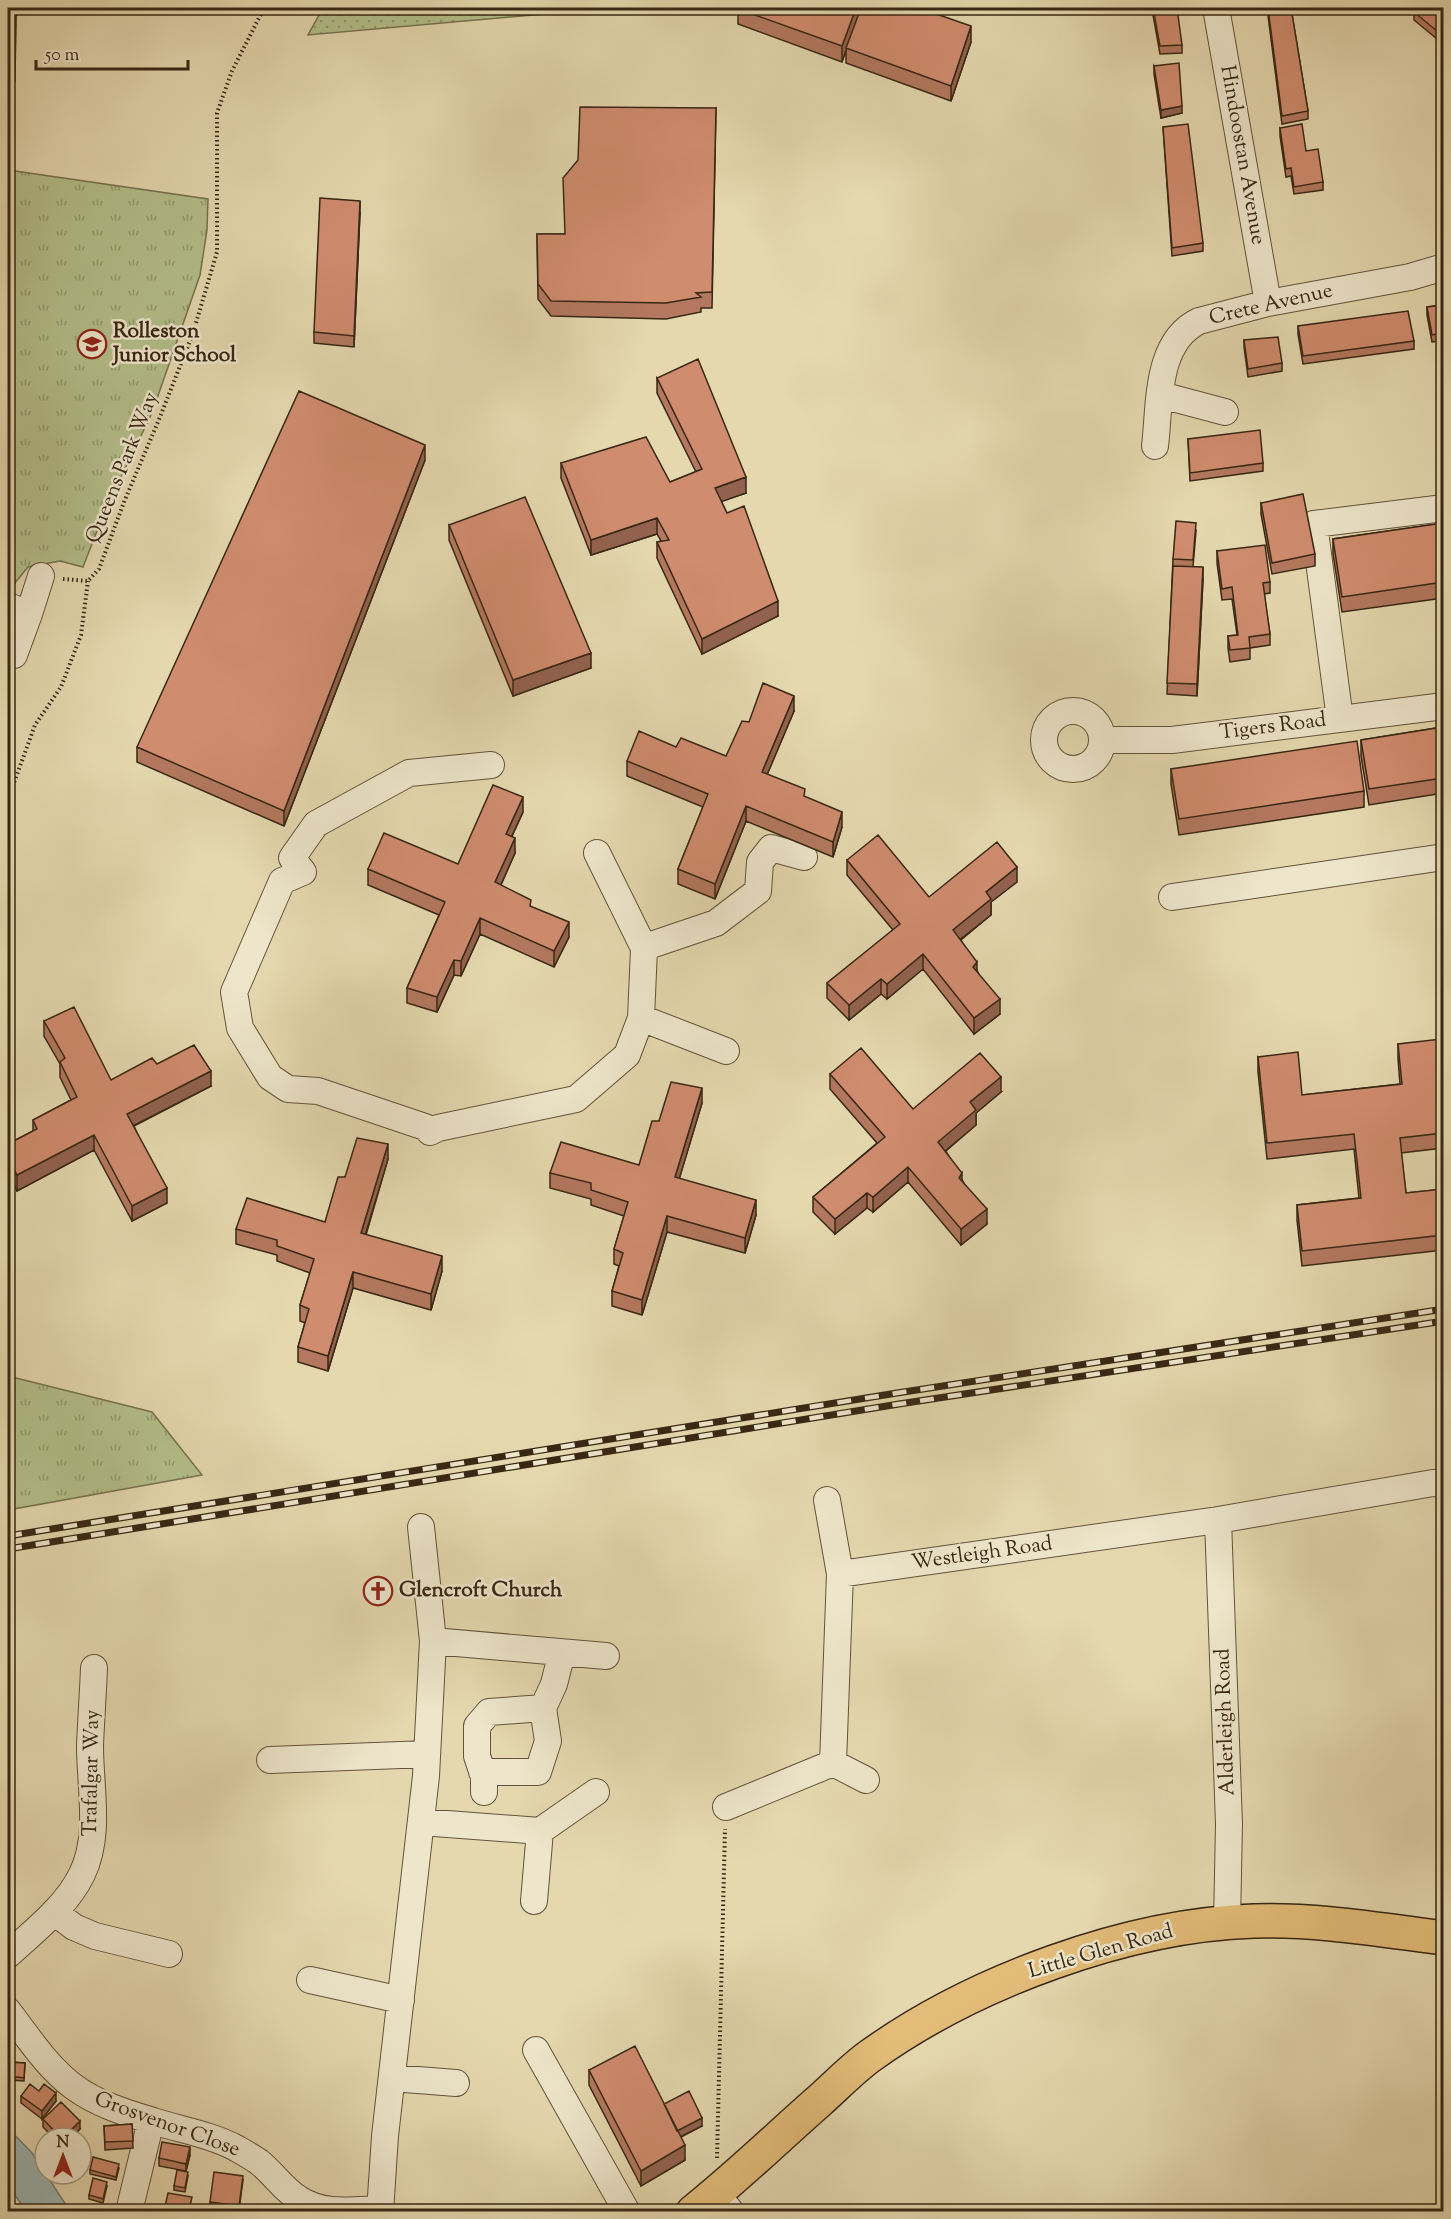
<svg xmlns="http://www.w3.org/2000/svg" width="1451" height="2219" font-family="'Sorts Mill Goudy',serif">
<defs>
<pattern id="grass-dots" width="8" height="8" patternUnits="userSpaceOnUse" patternTransform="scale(1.5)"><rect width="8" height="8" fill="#b4bf8b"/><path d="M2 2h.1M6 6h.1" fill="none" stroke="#939b70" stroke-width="1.8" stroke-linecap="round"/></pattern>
<pattern id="park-tufts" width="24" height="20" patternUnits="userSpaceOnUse" patternTransform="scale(1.5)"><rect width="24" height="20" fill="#b4bf8b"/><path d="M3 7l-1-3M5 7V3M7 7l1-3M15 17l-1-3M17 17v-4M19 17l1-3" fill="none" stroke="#939b70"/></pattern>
</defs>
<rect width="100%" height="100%" fill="#e5d8af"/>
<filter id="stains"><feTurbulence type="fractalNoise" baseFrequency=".00333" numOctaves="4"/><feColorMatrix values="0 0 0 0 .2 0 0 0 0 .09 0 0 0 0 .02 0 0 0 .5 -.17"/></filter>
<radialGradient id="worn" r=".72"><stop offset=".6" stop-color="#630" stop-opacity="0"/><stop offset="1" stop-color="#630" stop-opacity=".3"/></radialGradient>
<path fill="url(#grass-dots)" stroke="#76734f" stroke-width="1.5" d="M323,8H571L567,12L308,35Z"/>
<path fill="url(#park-tufts)" stroke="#76734f" stroke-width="1.5" d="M8,170L208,199L207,230L200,275L152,413L106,508L83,567L60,561L28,567L10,589L8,588Z
M8,1376L152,1412L202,1475L8,1510Z"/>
<path fill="#9cb6b7" stroke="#747d75" stroke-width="1.5" d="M8,2128L32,2153L70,2211H26L8,2185Z"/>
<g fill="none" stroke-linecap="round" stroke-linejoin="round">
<g stroke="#63533a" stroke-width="28">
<path id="minor" d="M1216,8L1268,303
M1161,395L1225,412
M1155,446C1160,406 1155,342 1199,321L1268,303L1410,277L1444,267
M8,606L29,614L14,655
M29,614L41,576
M1044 740a29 29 0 1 1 58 0a29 29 0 1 1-58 0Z
M1340,719L1314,524L1444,508
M1102,740H1172L1444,706
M491,765L409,773L316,824L292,858L303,872L282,881L234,992L240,1028L270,1077L288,1089L318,1091L425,1127L430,1132L438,1128L576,1099L627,1055L641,1018L644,949L651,945L642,944L597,853
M1172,897L1444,857
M651,945L716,923L758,891L760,862L771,848L804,857
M641,1018L726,1051
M827,1500L840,1574
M1218,1520L1229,1824L1227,1923
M433,1641L606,1656
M270,1760L427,1754
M833,1763L866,1780
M482,1772H538L548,1741L543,1708
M484,1792V1777L477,1756V1726L489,1712L543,1708L554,1684L562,1652
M726,1807L833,1763L840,1574L1218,1520L1433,1483L1444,1484
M421,1822L540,1831
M534,1901L540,1831L596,1792
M54,1912L74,1927L95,1936L169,1954
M8,1955C34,1931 66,1907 82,1874C101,1835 90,1788 90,1746C91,1720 93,1694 94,1668
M310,1980L401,2000
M8,2011C28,2037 47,2067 74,2087C97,2104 126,2113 153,2121C181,2130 209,2134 236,2148C243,2152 252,2157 259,2162C273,2173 284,2190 299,2199C323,2215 352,2210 379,2209
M536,2050L627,2212
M392,2078L456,2083
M716,2193L731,2212
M131,2203L151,2121
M380,2212L385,2136L426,1776L433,1641L421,1527"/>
</g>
<g stroke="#382713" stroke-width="36">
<path id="major" d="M693,2212C737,2177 777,2138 819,2101C836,2086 852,2069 870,2056C973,1982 1127,1925 1254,1921C1317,1919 1381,1930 1444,1938"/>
</g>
<path stroke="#382713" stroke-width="4" stroke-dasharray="1.5 3" stroke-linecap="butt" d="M63,579L88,581L99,569L124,502L160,417L193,333L217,252V113L232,71L264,8
M8,693L10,677
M8,799L35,725L61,687L81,635L88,581
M717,2158L725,1829
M8,2194L19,2212"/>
<use href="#minor" stroke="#eee6cb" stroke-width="26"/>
<use href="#major" stroke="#e2bc78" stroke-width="33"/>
<g stroke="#382713" stroke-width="7">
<path id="rail" d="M8,1536L897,1393L1444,1309
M8,1549L899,1404L1444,1321"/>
</g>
<use href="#rail" stroke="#eee6cb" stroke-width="4.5" stroke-dasharray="14" stroke-linecap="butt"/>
</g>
<path fill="#b3785f" stroke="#382713" stroke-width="1.5" d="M8,8H16L15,82H8Z
M1153,8L1182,45V53L1160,54L1153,15Z
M1267,8H1291L1308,111V119L1282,124Z
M1443,8V44L1414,20V12Z
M738,9L971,42L951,101L846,63V50L842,62L738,24Z
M1154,66L1182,113L1161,118L1154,74Z
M716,108L712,308H701V312L666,319L551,316L538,299L537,234H564Z
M1163,127L1203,243V251L1172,256Z
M1280,128L1306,151L1323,182V190L1294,194L1291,176L1286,177L1280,136Z
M360,212L354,347L314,343V332Z
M1443,305V341L1432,342L1427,315V307Z
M1298,326L1414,341V349L1303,364L1298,334Z
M1244,340L1282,363V371L1248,377L1244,347Z
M657,378L746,493L721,501L778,616L702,654L657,558V542L661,541L657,534L591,555L561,478V463L670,482L696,472L657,393Z
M1188,439L1263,463V471L1190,481Z
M425,460L284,826L137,762V747Z
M1261,503L1315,554V566L1272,574L1261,514Z
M1443,523V598L1342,612L1333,554V539Z
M449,525L591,668L513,696L449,540Z
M1196,531L1193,567L1203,579L1197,696L1167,694L1173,559Z
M1217,551L1270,582V593L1264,594L1270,634V645L1250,648V659L1230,662L1228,648V636L1237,635L1232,599L1222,600L1217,563Z
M794,711L767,774L805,797L842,827L833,857L746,821L715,899L678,884V869L703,807L627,776V761L676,747L726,756L749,722Z
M1443,727V793L1369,805L1361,756V740Z
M1171,769L1364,791V807L1179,835L1171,784Z
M523,812L512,836L515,853L501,885L531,907L569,937L554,967L480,934L461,976L454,975L437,1012L407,1003V988L439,915L368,885V869L458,864Z
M847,860L929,897L1017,882L991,902V915L961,940L1000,1014L974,1034L923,969L887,999L881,994L849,1020L827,998V983L893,930L847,875Z
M44,1021L111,1080L157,1064L211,1086L134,1126L167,1203L132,1221L94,1150L17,1191L8,1174V1144L33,1131V1120L71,1100L60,1077V1064L44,1036Z
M1398,1044L1443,1059V1148L1401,1153L1406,1193L1443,1189V1250L1302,1266L1297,1220V1205L1359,1198L1354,1149L1267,1159L1258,1072V1057L1302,1095L1400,1084L1398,1059Z
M830,1074L913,1109L1001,1092L976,1113V1125L946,1151L987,1224L961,1245L908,1182L873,1212L867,1208L835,1234L813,1212V1197L877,1143L830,1089Z
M702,1103L679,1179L756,1215L745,1253L667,1232L642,1315L612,1306V1291L619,1266L614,1264V1249L624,1216L591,1205V1199L550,1188V1173L639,1165L659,1121Z
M388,1159L366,1235L442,1271L431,1310L353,1288L328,1371L298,1362V1347L305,1323L300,1321V1305L310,1273L277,1261V1255L236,1244V1229L325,1222L345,1177Z
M8,2062L25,2063L24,2081L8,2080Z
M589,2070L664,2104L702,2126L681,2137L685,2160L641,2186L589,2085Z
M39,2091L56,2101L42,2119L21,2103V2096Z
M43,2119L80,2129L71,2138H54L43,2127Z
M132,2124L133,2148L105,2150L104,2126Z
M190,2155L186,2171L159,2166V2158Z
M119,2168L116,2180L90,2174V2170Z
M188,2176L185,2192L174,2190V2186Z
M243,2180L239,2210L210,2205V2202Z
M107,2186L103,2203L89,2199V2195Z"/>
<path fill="#92624e" stroke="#382713" stroke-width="1.5" d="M856,8H861L842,62V46Z
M971,26V42L951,101V86Z
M1182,106V113L1161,118V110Z
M360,201V212L354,347V336Z
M425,445V460L284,826V811Z
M746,477V493L715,504V488Z
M657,518V534L591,555V540Z
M1203,567V579L1197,696V684Z
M778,601V616L702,654V639Z
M591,653V668L513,696V680Z
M794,696V711L762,787V772Z
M523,797V812L506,849V834Z
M746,806V821L715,899V884Z
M842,812V827L833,857V842Z
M515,838V853L495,898V882Z
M1017,867V882L991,902V915L953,945V930L986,892Z
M480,918V934L461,976V961Z
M569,922V937L554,967V951Z
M923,954V969L887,999V984Z
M454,960V975L437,1012V997Z
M977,962V977L973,967Z
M881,979V994L849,1020V1005Z
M1000,999V1014L974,1034V1018Z
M211,1071V1086L127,1129V1114Z
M1001,1077V1092L976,1113V1125L938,1157V1142L970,1102Z
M702,1088V1103L675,1193V1177Z
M94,1135V1150L17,1191V1175Z
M388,1144V1159L361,1249V1233Z
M908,1167V1182L873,1212V1197Z
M962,1173V1188L959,1178Z
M167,1188V1203L132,1221V1206Z
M867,1193V1208L835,1234V1219Z
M756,1200V1215L745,1253V1238Z
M987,1209V1224L961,1245V1229Z
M667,1216V1232L642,1315V1300Z
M442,1256V1271L431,1310V1294Z
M353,1272V1288L328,1371V1356Z
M56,2093V2101L42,2119V2111Z
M702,2118V2126L674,2140V2132Z
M80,2121V2129L71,2138H63Z
M685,2145V2160L641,2186V2171Z
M190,2147V2155L186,2171V2164Z"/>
<path fill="#d08c6f" stroke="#382713" stroke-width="1.5" d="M8,8H16L15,70H8Z
M738,8H856L842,46L738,9Z
M861,8H919L971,26L951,86L846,48Z
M1153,8H1177L1182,45L1160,46Z
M1268,8H1291L1308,111L1282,116Z
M1417,8H1443V36L1414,12Z
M1179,63L1182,106L1161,110L1154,66Z
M580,107L716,108L712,292L696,293L701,297L666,303L551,301L538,284L537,234H565L563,178L578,160Z
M1188,124L1203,243L1172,248L1163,127Z
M1302,124L1306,151L1318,149L1323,182L1294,187L1291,168L1286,169L1280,128Z
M320,198L360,201L354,336L314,332Z
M1443,305V333L1432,335L1427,307Z
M1408,311L1414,341L1303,356L1298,326Z
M1278,337L1282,363L1248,369L1244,340Z
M698,359L746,477L715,488L727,513L744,506L778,601L702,639L657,542L669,540L657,518L591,540L561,463L646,437L670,482L702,469L657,378Z
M299,391L425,445L284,811L137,747Z
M1260,430L1263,463L1190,473L1188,439Z
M1303,494L1315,554L1272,563L1261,503Z
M525,497L591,653L513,680L449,525Z
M1176,521L1196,523L1193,560L1173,559Z
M1443,523V582L1342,597L1333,539Z
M1265,545L1270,582L1263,583L1270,634L1249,637L1250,648L1230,650L1228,636L1238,635L1232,587L1222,589L1217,551Z
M1173,566L1203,567L1197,684L1167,683Z
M763,683L794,696L762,772L805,789L804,796L842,812L833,842L746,806L715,884L678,869L708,794L627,761L639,731L676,747L681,738L726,756L742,721L749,722Z
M1443,727V778L1369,789L1361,740Z
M1357,741L1364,791L1179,819L1171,769Z
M493,785L523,797L506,834L515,838L495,882L531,900L530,906L569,922L554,951L480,918L461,961L454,960L437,997L407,988L445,902L368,869L384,833L458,864Z
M878,835L929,897L997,842L1017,867L986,892L991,899L953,930L977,962L973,967L1000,999L974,1018L923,954L887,984L881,979L849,1005L827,983L900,924L847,860Z
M74,1007L111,1080L152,1058L157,1064L194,1045L211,1071L127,1114L167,1188L132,1206L94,1135L17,1175L8,1158V1144L37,1129L33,1120L77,1097L60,1062L65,1058L44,1021Z
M1441,1039L1443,1059V1133L1400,1138L1406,1193L1443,1189V1235L1302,1251L1297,1205L1361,1198L1354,1134L1267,1143L1258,1057L1298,1052L1302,1095L1402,1084L1398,1044Z
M861,1048L913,1109L980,1053L1001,1077L970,1102L976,1110L938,1142L962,1173L959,1178L987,1209L961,1229L908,1167L873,1197L867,1193L835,1219L813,1197L885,1137L830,1074Z
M671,1082L702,1088L675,1177L756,1200L745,1238L667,1216L642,1300L612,1291L623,1253L614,1249L628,1202L591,1190V1183L550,1173L561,1142L639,1165L652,1121H659Z
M357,1138L388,1144L361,1233L442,1256L431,1294L353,1272L328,1356L298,1347L309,1309L300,1305L314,1259L277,1246V1240L236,1229L247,1198L325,1222L338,1177H345Z
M635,2046L685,2145L641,2171L589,2070Z
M8,2062L25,2063L24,2078L8,2076Z
M30,2084L39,2091L44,2084L56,2093L42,2111L21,2096Z
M689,2091L702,2118L677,2131L664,2104Z
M61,2102L80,2121L63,2138H61L43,2119Z
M132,2124L133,2141L105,2142L104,2126Z
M162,2142L190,2147L186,2164L159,2158Z
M93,2157L119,2164L116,2177L90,2170Z
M177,2170L188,2172L185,2188L174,2186Z
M214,2172L243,2176L239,2206L210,2202Z
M93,2178L107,2182L103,2199L89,2195Z
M168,2193L192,2197L189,2211H164Z
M290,2208L293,2211H286Z"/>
<defs>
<g id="school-ring" transform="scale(1.5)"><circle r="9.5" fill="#eee6cb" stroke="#8f2418" stroke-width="1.5"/><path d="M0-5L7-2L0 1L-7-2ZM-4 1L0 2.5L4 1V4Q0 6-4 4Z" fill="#8f2418"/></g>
<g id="church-ring" transform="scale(1.5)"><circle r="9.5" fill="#eee6cb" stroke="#8f2418" stroke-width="1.5"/><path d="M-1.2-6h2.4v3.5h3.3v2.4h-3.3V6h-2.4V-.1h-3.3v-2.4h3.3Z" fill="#8f2418"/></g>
</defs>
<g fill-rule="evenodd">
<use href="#school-ring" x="92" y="344"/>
<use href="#church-ring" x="378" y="1591"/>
</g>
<g text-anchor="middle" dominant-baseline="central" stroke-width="5" stroke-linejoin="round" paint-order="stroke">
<g font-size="21" fill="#382713" stroke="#eee6cb">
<text transform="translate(1242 155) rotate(80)">Hindoostan Avenue</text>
<text transform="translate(1271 305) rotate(-13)">Crete Avenue</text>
<text transform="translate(123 468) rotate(-68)">Queens Park Way</text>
<text transform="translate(1273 727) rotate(-7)">Tigers Road</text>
<text transform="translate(982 1554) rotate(-8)">Westleigh Road</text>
<text transform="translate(1226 1722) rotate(-92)">Alderleigh Road</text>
<text transform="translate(92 1773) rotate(-89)">Trafalgar Way</text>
<text transform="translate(1101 1952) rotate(-16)">Little Glen Road</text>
<text transform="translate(167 2125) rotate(20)">Grosvenor Close</text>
</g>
<g font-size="21" font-weight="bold" fill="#382713" stroke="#eee6cb" text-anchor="start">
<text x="113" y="332">Rolleston<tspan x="113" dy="24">Junior School</tspan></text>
<text x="399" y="1591">Glencroft Church</text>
</g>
</g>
<rect width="1451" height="2219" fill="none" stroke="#e5d8af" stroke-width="30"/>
<rect x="9" y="9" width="1433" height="2201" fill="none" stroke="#382713" stroke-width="3"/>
<rect x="15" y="15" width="1421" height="2189" fill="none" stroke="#382713" stroke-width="1.5"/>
<g transform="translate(63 2156)"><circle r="28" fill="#eee6cb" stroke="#a59a81" stroke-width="1.5"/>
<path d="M0-4.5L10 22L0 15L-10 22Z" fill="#8f2418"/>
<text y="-9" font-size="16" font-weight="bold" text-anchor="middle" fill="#382713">N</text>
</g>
<path d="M36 60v9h152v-9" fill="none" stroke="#382713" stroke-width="3"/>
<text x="45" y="60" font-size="18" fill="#382713" stroke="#eee6cb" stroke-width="4.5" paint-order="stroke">50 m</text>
<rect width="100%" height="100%" filter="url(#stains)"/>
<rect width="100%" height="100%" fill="url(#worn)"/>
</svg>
